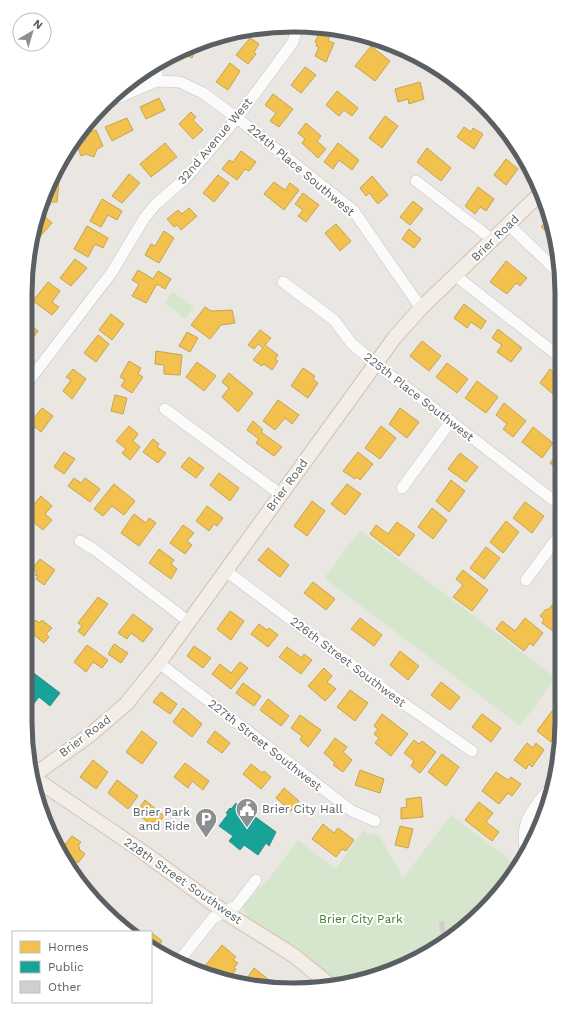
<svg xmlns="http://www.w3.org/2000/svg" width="587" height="1015" font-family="'Work Sans',sans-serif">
<rect width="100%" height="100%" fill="#eae7e3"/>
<path fill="#d6e6cd" d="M173,292L194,307L185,319L165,303Z
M360,530L556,678L520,726L324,578Z
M451,815L519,867L470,924L396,970L337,983L310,960L248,920L242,907L270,877L298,840L335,869L364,830L369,834L379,835L403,878Z"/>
<path fill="#f2c14e" stroke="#c4a454" d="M272,27L268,36L256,31L257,29Z
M320,32L330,36L328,41L334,43L326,62L315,56L319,47L316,46L317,43L315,42Z
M250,38L259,44L254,52L256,54L248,64L236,55Z
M198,43L192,58L180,52L191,46Z
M371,46L390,61L375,81L355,66Z
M230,63L240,71L228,90L216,82Z
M305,67L316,75L301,93L291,85Z
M420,82L424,99L409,104L408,99L398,102L395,89Z
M337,91L358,108L352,116L344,110L339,116L326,105Z
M273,94L293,109L279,127L270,121L276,113L265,105Z
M159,98L165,110L146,119L140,107Z
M191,112L196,117L193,120L203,130L193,139L179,124Z
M385,116L398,126L382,148L369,138Z
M127,118L133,130L112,141L105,127Z
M306,123L321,136L317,141L326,149L318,158L302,143L305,139L298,133Z
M464,127L471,132L473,128L483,134L474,149L457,137Z
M96,130L103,146L97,149L94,157L86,154L81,156L77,145L86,141L85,138L89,136L87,133Z
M165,143L177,157L151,177L140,164Z
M338,143L359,160L352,170L339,160L333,169L324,162Z
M427,148L451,168L441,181L417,162Z
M68,149L71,157L62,160Z
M241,151L256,162L249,171L245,169L237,180L222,169L229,160L233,162Z
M506,159L518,169L506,185L494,175Z
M129,174L140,183L122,203L112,196Z
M218,175L229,183L214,202L203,193Z
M372,176L388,195L378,204L369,193L366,196L360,188Z
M53,180L59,181L57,202H51L50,205L41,204Z
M274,182L285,190L290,183L299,190L284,210L264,194Z
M478,187L494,199L486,211L480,207L475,214L465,206Z
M303,193L319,205L306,222L298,216L303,210L295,204Z
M102,199L122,211L117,220L108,215L101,227L90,221Z
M413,201L423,209L410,225L400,217Z
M189,208L197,216L181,230L177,225L174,227L167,219L178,210L182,214Z
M41,213L52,223L37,240L33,237L37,217Z
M550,216L554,238L541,227Z
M336,224L351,241L340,251L325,233Z
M87,226L108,238L103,248L95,244L88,257L74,249Z
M409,229L421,239L414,248L402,239Z
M164,231L174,238L159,263L145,255L151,244L155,246Z
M75,259L87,268L71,286L60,278Z
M506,261L527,278L520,286L516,283L507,294L490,282Z
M138,270L153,279L158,271L171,279L165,289L157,284L146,303L132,296L139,284L132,280Z
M48,282L60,291L52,302L59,307L52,315L33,301Z
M464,304L486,321L481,329L471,322L467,328L454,318Z
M205,307L211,311L232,310L235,323L221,325L210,339L191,325Z
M111,314L124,324L112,340L99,330Z
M26,321L38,331L30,342L26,338Z
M498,329L522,348L511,362L497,352L502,345L492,338Z
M260,330L271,338L265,345L278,355L275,359L278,361L272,370L264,364L262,366L253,360L263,348L258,344L254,349L248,345Z
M187,332L198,338L190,352L179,346Z
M98,335L109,344L96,362L84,353Z
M422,341L441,356L429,371L410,356Z
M156,351L182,355L180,375L164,374V365L155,364Z
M129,361L141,368L138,374L143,377L132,393L121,386L125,380L120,377Z
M197,362L216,376L204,391L186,377Z
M447,363L468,379L457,393L436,377Z
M303,368L315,376L313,379L318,383L308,398L291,386Z
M73,369L86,379L72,399L63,391L71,380L66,377Z
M550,369L561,378V390L558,387L553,394L540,383Z
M229,373L253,393L238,412L222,397L229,388L222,382Z
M477,381L498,397L486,413L465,398Z
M115,395L127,398L123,414L111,411Z
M278,400L299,415L292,424L285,418L275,430L263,421Z
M504,403L526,421L513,437L503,429L507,424L496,415Z
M42,408L53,416L41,432L35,427L32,431L25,425V421L30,415L34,418Z
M400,408L419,422L407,438L389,424Z
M253,421L263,430L261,432L282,447L274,456L256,443L259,439L247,430Z
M129,426L138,434L133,441L140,447L130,460L122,453L126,449L116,441Z
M381,426L396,438L380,459L365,448Z
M533,427L553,443L542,458L522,442Z
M153,439L159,444L157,447L166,453L158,463L143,452Z
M561,449V472L550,463Z
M64,452L75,459L64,474L54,467Z
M358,452L373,464L360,480L357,477L355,479L343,471Z
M460,453L478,467L466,482L448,469Z
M189,457L204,468L196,478L181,467Z
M219,473L239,488L230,501L210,485Z
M74,478L81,483L85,478L100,489L90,502L68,486Z
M451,480L465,491L449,512L436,501Z
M114,484L135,501L124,515L112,506L103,516L94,509Z
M347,484L361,494L345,515L331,504Z
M41,496L52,506L45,514L52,520L43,530L25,515Z
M312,501L325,511L307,536L294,526Z
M525,502L544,516L532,533L513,518Z
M207,506L223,518L217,526L214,524L209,531L196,521Z
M432,508L447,520L433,539L418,527Z
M134,514L146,523L149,518L156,523L139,546L121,533Z
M506,521L519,532L503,553L490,542Z
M397,522L415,535L399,556L370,534L376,525L388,534Z
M183,525L194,533L187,541L192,545L185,554L170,543Z
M486,547L500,558L484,579L470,568Z
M268,548L289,565L280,577L258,560Z
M159,549L174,560L171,564L177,569L171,579L149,563Z
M40,559L55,570L44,585L36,579L38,576L35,575L37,573L32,569Z
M463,570L488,590L472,611L453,597L463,585L456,579Z
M313,582L335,599L326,610L304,593Z
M25,596L34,602L25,614Z
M98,597L108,604L84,636L78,631L82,626L78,623Z
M556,600L561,605V631L558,635L542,623L544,619L540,616L546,609L548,610Z
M230,611L244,621L231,640L217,629Z
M133,614L153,629L143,642L131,633L127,639L118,633Z
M360,618L382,635L374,646L351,629Z
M525,618L543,633L533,646L530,643L524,651L496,629L502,621L515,631Z
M36,620L39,623L42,620L52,628L46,634L49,637L44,643L28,630Z
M259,624L267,630L269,628L278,635L268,647L251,634Z
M114,644L128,653L121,663L108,654Z
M87,645L108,660L102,668L93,662L86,672L74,662Z
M194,646L211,658L203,668L187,656Z
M287,647L302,658L304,654L312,660L301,674L279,657Z
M400,651L419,666L408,680L390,665Z
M240,662L248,668L231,689L212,674L220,664L231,673Z
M324,668L332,676L327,682L336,689L325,701L308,686Z
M441,682L460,697L450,710L431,695Z
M243,683L261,696L254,706L236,693Z
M350,690L368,703L355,721L337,707Z
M161,692L177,704L170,714L153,702Z
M268,699L289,716L281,726L260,710Z
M183,708L202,724L192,737L173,722Z
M552,711L561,719V728L551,742L537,731Z
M382,714L408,734L391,756L375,743L379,738L374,734L378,729L374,726Z
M482,714L501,728L491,742L472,727Z
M300,715L321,730L308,747L300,740L302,736L291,728Z
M142,731L157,743L142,764L126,752Z
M215,731L230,743L222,753L207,742Z
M335,738L347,747L343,752L352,760L343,772L333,765L335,763L324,753Z
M414,740L419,744L422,741L436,752L420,773L411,766L414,761L404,753Z
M527,743L533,748L536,743L544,750L532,767L529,764L526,769L514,760Z
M442,754L459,767L446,786L428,772Z
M93,760L108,772L96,789L80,777Z
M185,763L209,781L203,790L192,781L188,788L174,777Z
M251,764L262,773L264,771L271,777L261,789L243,774Z
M360,770L384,779L380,793L355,785Z
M496,772L508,780L511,777L521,784L512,796L508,793L499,804L482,791Z
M117,780L138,796L128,809L108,793Z
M284,788L299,801L291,811L276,798Z
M421,797L423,817L401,819V808L407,807L406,799Z
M145,800L164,816L155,828L136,813Z
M479,802L493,813L486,822L499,832L492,841L465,820Z
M323,824L334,833L338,828L354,840L346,851L342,849L336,857L312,839Z
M400,826L413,829L408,848L395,845Z
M72,836L81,842L78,846L80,848L79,849L85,854L78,863L63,853L61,849Z
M152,933L162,941L156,950L151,948Z
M222,945L236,957L233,960L238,963L234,968L236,969L229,979L216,971L214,974L205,966Z
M254,968L269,980L270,982L268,985L244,983Z"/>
<path fill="#17a398" stroke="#2b8f88" d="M31,671L60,693L50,706L39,697L25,715V680Z
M236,803L276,832L269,846L266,843L258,855L244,845L240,850L229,841L233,836L219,826L228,814L226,813L230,808L231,809Z"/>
<path fill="#d1cfcd" stroke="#d9d5d2" d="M444,921L446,933L441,934L439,922Z"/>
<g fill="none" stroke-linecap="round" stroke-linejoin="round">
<g stroke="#c5c5c4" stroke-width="12">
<path id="minor" d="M157,81V63
M103,104L157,81L180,82L203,93L237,118L353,210L421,308
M416,181L493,240
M509,225L561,275
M456,276L561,358
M283,282L334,320L352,344L376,364L561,506
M25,386L112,272L145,217L156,204L186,178L237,118L293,42L298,25
M165,409L280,494
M402,488L451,421
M80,541L95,550L188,621
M226,571L400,701L472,751
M526,580L561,533
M159,663L352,811L375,821
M526,853C518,821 535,807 553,784
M179,961L213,918L236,906L256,880"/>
</g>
<g stroke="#d3c0b0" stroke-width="16">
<path id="major" d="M34,775L90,735L126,704L159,663L395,337L421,308L541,193
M34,778L143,852L223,911L293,955L330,985"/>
</g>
<use href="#minor" stroke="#fcfbfb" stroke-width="11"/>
<use href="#major" stroke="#f2ede6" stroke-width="14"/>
</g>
<defs>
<g id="civic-pin" transform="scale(1.15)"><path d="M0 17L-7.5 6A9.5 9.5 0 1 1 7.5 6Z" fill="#8c8f8f" stroke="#fff"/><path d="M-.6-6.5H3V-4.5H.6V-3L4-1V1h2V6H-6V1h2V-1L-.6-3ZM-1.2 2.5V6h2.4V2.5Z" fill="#fff"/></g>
<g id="parking-pin" transform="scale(1.15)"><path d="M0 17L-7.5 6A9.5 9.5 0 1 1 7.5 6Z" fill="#8c8f8f" stroke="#fff"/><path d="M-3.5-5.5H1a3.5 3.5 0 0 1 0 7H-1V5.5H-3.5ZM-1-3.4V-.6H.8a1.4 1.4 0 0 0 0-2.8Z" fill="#fff"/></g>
</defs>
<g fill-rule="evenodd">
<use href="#civic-pin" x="247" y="809"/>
<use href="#parking-pin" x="206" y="819"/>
</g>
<g text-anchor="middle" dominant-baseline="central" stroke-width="4" stroke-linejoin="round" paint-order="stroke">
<g font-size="12" fill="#595f62" stroke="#fff">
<text transform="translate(215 141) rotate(-50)">32nd Avenue West</text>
<text transform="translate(301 170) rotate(40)">224th Place Southwest</text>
<text transform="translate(495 238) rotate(-44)">Brier Road</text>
<text transform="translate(419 397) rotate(38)">225th Place Southwest</text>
<text transform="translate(287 485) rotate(-54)">Brier Road</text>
<text transform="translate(348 662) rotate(37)">226th Street Southwest</text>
<text transform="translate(85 736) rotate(-37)">Brier Road</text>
<text transform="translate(265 745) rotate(38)">227th Street Southwest</text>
<text transform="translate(183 881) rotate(35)">228th Street Southwest</text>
</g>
<g font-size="12" fill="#595f62" stroke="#fff" text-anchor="start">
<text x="262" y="809">Brier City Hall</text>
<text x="190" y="812" text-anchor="end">Brier Park<tspan x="190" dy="14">and Ride</tspan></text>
</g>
<g font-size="12" fill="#408230" stroke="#fff">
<text x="361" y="919">Brier City Park</text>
</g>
</g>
<path d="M0 0H587V1015H0ZM293 32H294A261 261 0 0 1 555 293V722A261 261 0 0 1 294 983H293A261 261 0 0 1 32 722V293A261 261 0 0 1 293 32Z" fill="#fff" fill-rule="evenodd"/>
<path fill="none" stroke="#595f62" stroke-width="5" d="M293 32H294A261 261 0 0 1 555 293V722A261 261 0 0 1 294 983H293A261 261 0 0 1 32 722V293A261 261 0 0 1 293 32Z"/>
<rect x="12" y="931" width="140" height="72" fill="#ffffff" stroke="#bdbfc0"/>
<rect x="20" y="941" width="20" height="12" fill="#f2c14e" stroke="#bdbfc0"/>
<text x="48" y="951" font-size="12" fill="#595f62">Homes</text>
<rect x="20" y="961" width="20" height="12" fill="#17a398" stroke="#bdbfc0"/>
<text x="48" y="971" font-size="12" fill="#595f62">Public</text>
<rect x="20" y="981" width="20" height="12" fill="#d1cfcd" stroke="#bdbfc0"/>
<text x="48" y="991" font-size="12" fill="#595f62">Other</text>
<g transform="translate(32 32) rotate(38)"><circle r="19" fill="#ffffff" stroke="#bdbfc0"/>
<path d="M0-3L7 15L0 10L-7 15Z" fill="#8c8f8f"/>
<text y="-6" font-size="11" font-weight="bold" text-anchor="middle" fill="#595f62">N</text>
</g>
</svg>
